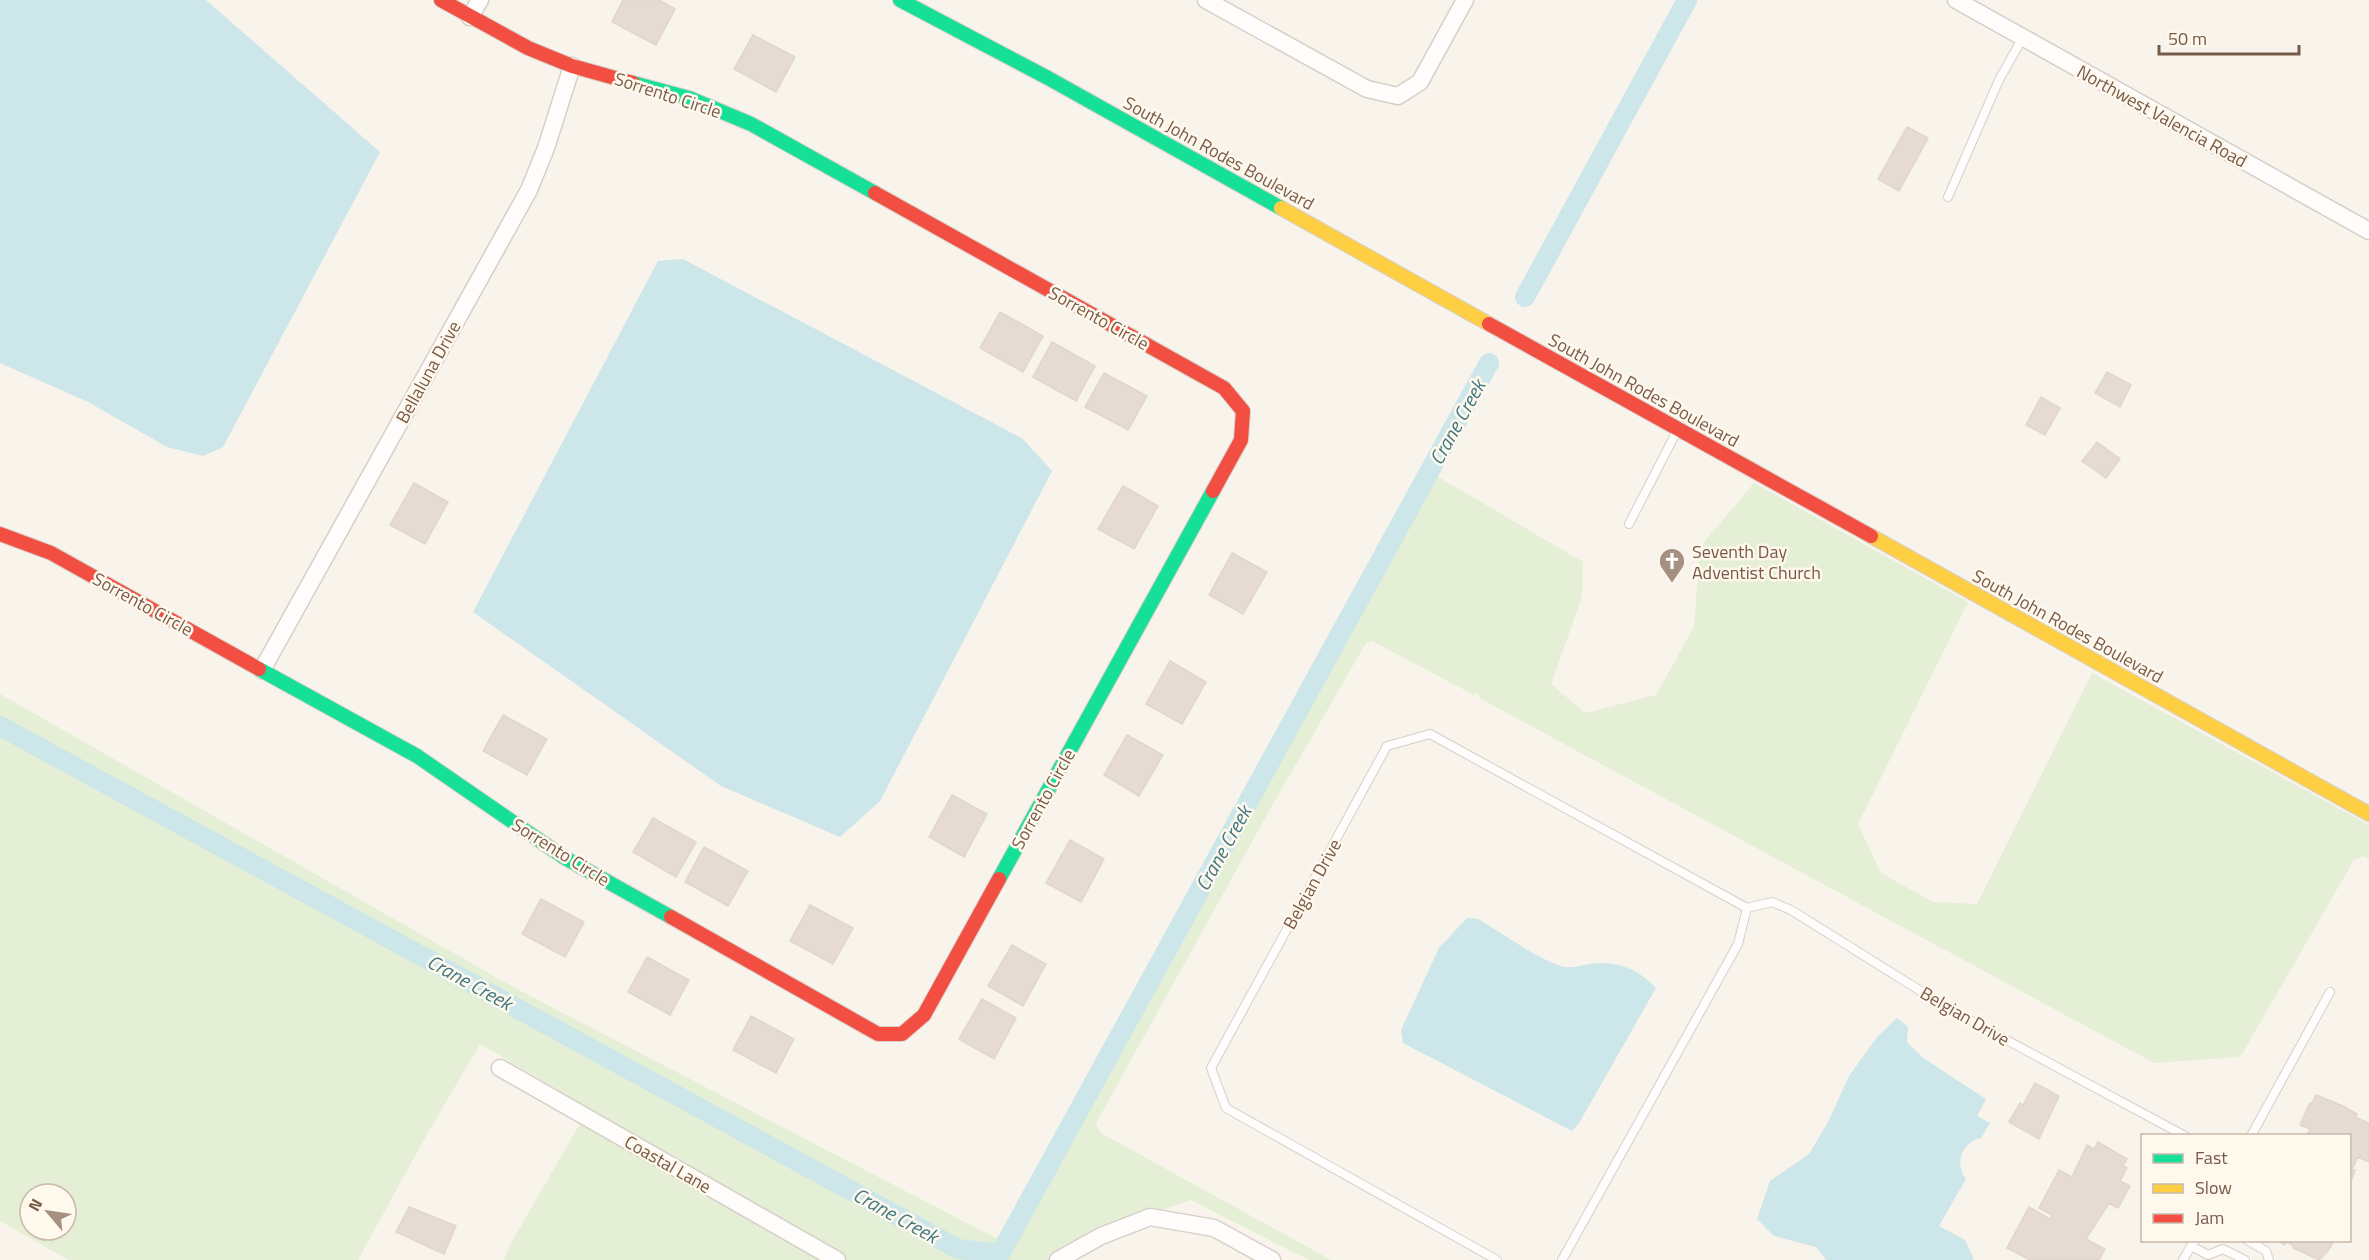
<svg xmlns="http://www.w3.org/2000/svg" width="2369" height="1260" font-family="'Titillium Web',sans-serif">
<rect width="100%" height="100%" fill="#f8f3eb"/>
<path fill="#e4efd5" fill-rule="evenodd" d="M1435,475L1583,562L1582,597L1551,684L1585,713L1656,695L1694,627L1700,547L1754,483L1968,602L1858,824L1881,873L1933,902L1977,904L2092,673L2369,825V859L2363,856L2354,860L2242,1054L2238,1057L2154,1063L1481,699L1476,692L1474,695L1372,641L1366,643L1273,804L1096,1123L1101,1133L1331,1260H1309L1191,1200L1096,1233L1053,1260H504L510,1245L589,1108L480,1044L422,1143L358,1260H68L0,1221V694L513,987L1013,1247L1088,1090ZM30,1194H66V1230H30Z"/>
<path fill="#cce6e9" d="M0,0H206L380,152L223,447L203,456L167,447L88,402L0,363Z
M683,259L1023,439L1052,471L880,801L840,837L721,786L473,612L658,261Z
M1467,918L1478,919C1499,931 1546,965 1567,967C1574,968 1583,965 1590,964C1616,960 1638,969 1656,988L1579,1123L1572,1131L1403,1043L1401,1030L1439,948Z
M1897,1018L1908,1027L1907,1042L1923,1058L1986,1099L1977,1116L1990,1123L1981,1138C1962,1142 1954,1163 1966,1179L1939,1226L1965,1240L1974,1260H1826L1816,1247L1774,1236L1757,1219L1770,1181L1809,1154L1828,1122L1849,1076L1877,1037Z"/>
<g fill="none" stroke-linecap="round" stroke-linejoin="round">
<path stroke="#cce6e9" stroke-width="20" d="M1525,297L1687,0
M0,726L958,1249L1000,1254L1489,363"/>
</g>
<path fill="#e5dbd2" stroke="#e1d6cd" stroke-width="1.5" d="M623,0H659L675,9L656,45L612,22Z
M753,35L795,57L776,92L734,69Z
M1907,127L1928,138L1899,191L1878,179Z
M1000,312L1043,336L1023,372L980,348Z
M1052,342L1095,366L1076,401L1033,377Z
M2107,372L2131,385L2120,407L2095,393Z
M1104,373L1147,396L1128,430L1085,407Z
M2041,397L2060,408L2045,435L2026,425Z
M2097,442L2120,459L2106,478L2082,461Z
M414,483L448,502L425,544L390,525Z
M1123,486L1158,506L1134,549L1098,529Z
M1232,553L1267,572L1243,614L1209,595Z
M1170,661L1206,682L1182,724L1146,704Z
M503,715L547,739L527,775L483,751Z
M1127,735L1163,755L1139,796L1104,775Z
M952,795L987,814L964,857L929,837Z
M653,818L696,842L676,877L633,852Z
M1070,840L1104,859L1081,902L1046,883Z
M704,847L748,871L728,906L685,882Z
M541,899L584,922L565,957L522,934Z
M810,905L853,928L833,964L790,941Z
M1012,945L1046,964L1023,1006L988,986Z
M647,957L689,980L670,1015L628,992Z
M982,999L1016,1018L994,1059L959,1039Z
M751,1016L794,1039L776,1073L733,1050Z
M2035,1083L2059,1096L2039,1139L2009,1122L2020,1103L2023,1105Z
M2316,1095L2343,1106L2357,1114L2355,1117L2369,1123V1162L2358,1157L2352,1169L2355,1170L2350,1184V1136H2306L2310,1129L2300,1125L2310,1103L2312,1104Z
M2098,1142L2127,1159L2123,1166L2127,1168L2120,1181L2130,1186L2118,1208L2109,1203L2086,1239L2105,1249L2099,1260H2030L2007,1248L2029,1207L2050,1219L2052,1215L2039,1208L2059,1170L2072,1177L2087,1145L2094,1149Z
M409,1207L456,1226L444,1254L396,1232Z
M2277,1240H2332L2333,1243L2327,1252L2319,1260L2293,1248L2294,1246L2286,1242L2284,1245Z"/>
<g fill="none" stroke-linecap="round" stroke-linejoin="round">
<g stroke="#d6cfc8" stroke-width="10">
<path id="lane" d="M1948,197L1999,80L2023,37
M1629,524L1677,431
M1747,908L1772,902L1791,910L1951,1010L2185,1136
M2251,1136L2330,992
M2195,1240L2191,1246L2208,1255L2223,1249L2245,1260
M2247,1240L2266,1251L2269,1260
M1497,1260L1226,1108L1211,1068L1387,746L1430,734L1747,908L1738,944L1562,1260
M2183,1260L2191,1246"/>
</g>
<g stroke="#d6cfc8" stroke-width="19">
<path id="street" d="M1206,0L1367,89L1398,96L1420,82L1465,0
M1956,0L2369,231
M470,17L480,0
M262,670L529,190L546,148L572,66
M500,1068L837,1260
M1058,1260L1101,1236L1150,1217L1214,1228L1272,1260"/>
</g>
<g stroke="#d7cfc8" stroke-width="16">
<path id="fast" d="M900,0L1048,78L1281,208
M633,83L689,98L751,124L875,193
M259,669L417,756L565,858L671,917
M999,879L1213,491"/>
</g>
<g stroke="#d7cfc8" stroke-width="16">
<path id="slow" d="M1281,208L1489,324
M1871,536L2369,814"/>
</g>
<g stroke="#d7cfc8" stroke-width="16">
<path id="jam" d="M441,0L528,48L572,66L633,83
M875,193L1224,388L1243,411L1241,440L1213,491
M1489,324L1871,536
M0,534L51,553L259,669
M671,917L878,1034H902L924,1015L999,879"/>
</g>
<use href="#lane" stroke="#fefdfc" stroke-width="8"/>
<use href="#street" stroke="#fefdfc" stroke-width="16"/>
<use href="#fast" stroke="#16e098" stroke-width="14"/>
<use href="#slow" stroke="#ffcf43" stroke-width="14"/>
<use href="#jam" stroke="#f24e42" stroke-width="14"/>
</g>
<defs>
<g id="church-pin" transform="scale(1.35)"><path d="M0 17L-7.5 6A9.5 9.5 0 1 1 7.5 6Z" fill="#a59082" stroke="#fff8ed"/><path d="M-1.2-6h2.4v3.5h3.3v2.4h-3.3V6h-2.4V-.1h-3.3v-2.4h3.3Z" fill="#fff"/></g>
</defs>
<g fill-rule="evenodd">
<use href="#church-pin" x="1672" y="561"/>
</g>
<g text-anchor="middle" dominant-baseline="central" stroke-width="5" stroke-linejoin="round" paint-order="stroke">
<g font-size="18" fill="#785a49" stroke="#fff8ed">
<text transform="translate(668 95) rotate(18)">Sorrento Circle</text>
<text transform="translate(2162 116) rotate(29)">Northwest Valencia Road</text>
<text transform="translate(1219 153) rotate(29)">South John Rodes Boulevard</text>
<text transform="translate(1099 318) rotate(29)">Sorrento Circle</text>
<text transform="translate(428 372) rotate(-61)">Bellaluna Drive</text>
<text transform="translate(1644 390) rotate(29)">South John Rodes Boulevard</text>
<text transform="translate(143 604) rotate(29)">Sorrento Circle</text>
<text transform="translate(2068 626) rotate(29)">South John Rodes Boulevard</text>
<text transform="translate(1043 799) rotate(-61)">Sorrento Circle</text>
<text transform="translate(561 852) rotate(32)">Sorrento Circle</text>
<text transform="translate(1312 884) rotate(-61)">Belgian Drive</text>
<text transform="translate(1965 1016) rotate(30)">Belgian Drive</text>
<text transform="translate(668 1164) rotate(30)">Coastal Lane</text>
</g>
<g font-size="18" fill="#785a49" stroke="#fff8ed" text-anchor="start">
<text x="1692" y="551">Seventh Day<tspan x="1692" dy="21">Adventist Church</tspan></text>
</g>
<g font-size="20" font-style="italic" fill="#3f7985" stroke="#fff8ed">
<text transform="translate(1457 422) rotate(-61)">Crane Creek</text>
<text transform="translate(1223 848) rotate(-61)">Crane Creek</text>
<text transform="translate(470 982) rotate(29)">Crane Creek</text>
<text transform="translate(896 1215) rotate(29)">Crane Creek</text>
</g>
</g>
<rect x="2141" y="1134" width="210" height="108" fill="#fff8ed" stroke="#c9b9ab" stroke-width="1.5"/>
<rect x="2153" y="1154" width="30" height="9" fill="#16e098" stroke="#c9b9ab" stroke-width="1.5"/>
<text x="2195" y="1164" font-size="18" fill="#785a49">Fast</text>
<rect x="2153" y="1184" width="30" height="9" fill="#ffcf43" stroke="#c9b9ab" stroke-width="1.5"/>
<text x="2195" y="1194" font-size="18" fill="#785a49">Slow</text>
<rect x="2153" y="1214" width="30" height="9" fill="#f24e42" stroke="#c9b9ab" stroke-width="1.5"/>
<text x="2195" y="1224" font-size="18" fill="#785a49">Jam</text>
<g transform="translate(48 1212) rotate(299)"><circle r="28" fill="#fff8ed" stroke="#c9b9ab" stroke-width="1.5"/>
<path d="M0-4.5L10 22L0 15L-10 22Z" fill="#a59082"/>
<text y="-9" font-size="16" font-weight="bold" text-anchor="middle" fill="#785a49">N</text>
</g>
<path d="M2159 45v9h140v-9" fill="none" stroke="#785a49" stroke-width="3"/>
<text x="2168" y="45" font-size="18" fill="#785a49" stroke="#fff8ed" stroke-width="4.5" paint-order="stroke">50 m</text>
</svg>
